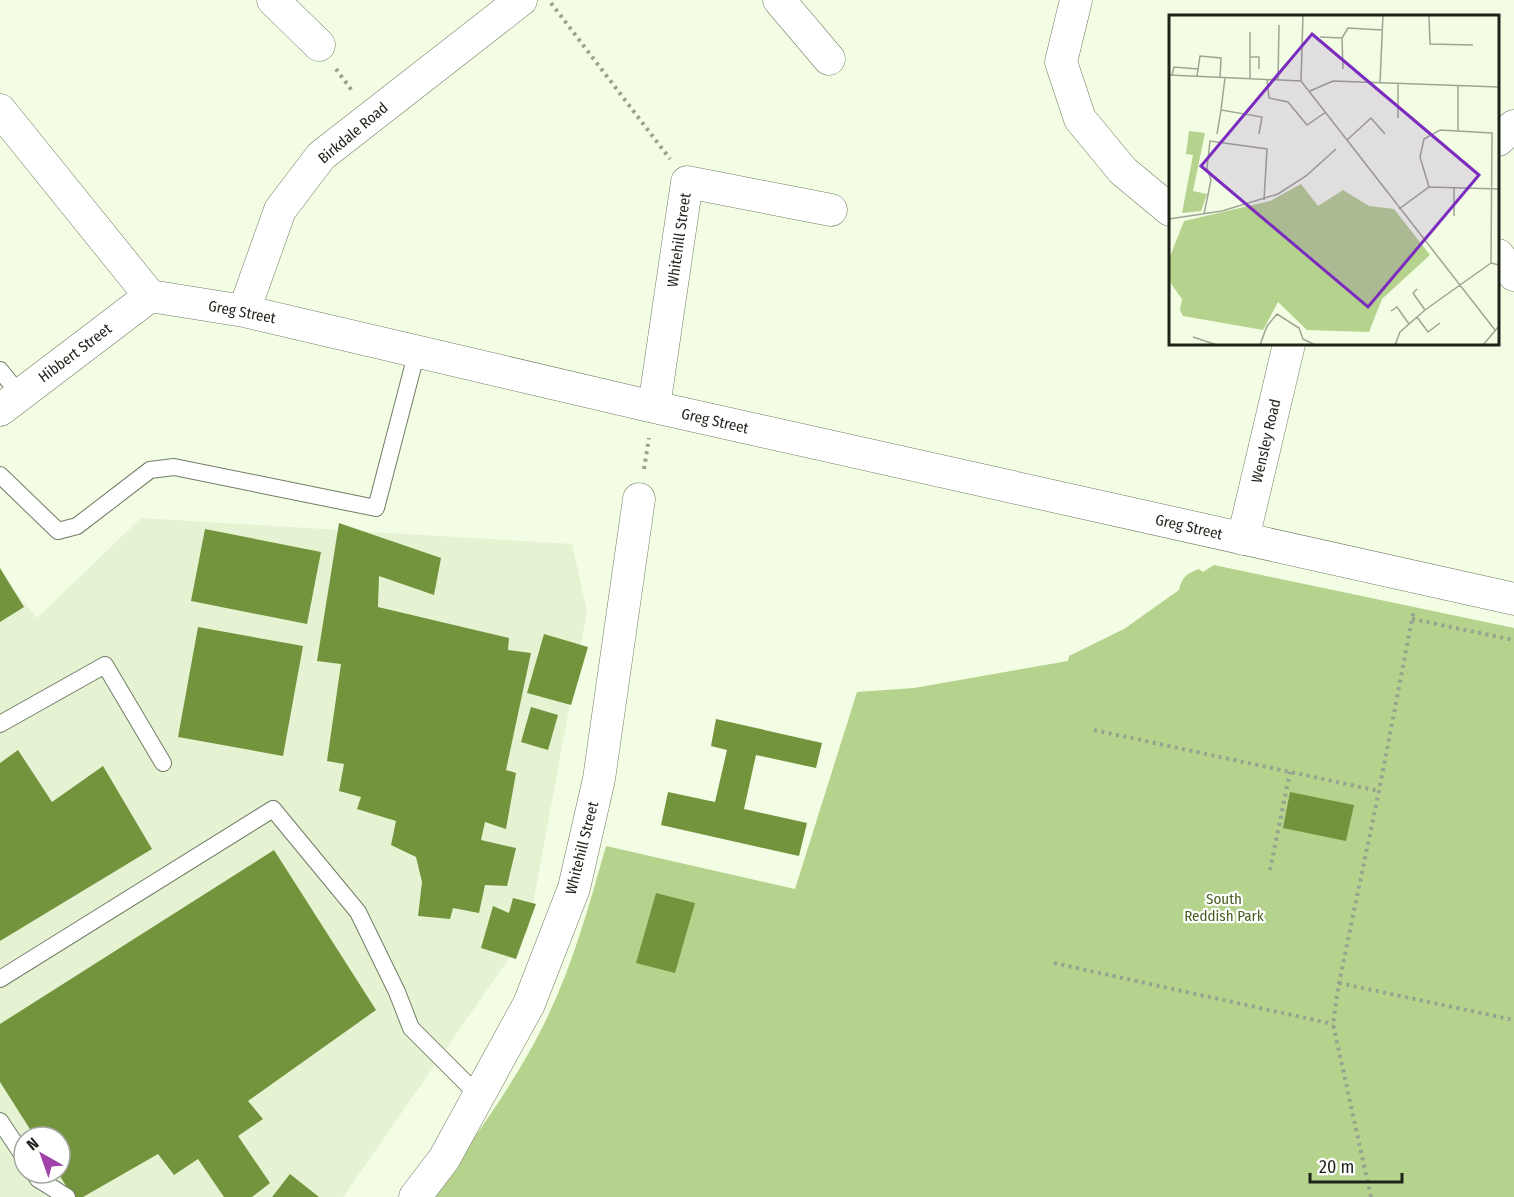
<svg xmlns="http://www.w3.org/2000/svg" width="1514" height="1197" font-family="'Fira Sans Condensed',sans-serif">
<rect width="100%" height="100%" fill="#f2fde4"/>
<path fill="#e5f3d3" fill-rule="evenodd" d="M141,518L572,544L587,611L528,931L343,1197H0V574L37,618ZM24,1137H60V1173H24Z"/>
<path fill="#b6d38e" d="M1214,565L1514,628V1197H433C472,1140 514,1085 544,1024C572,968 589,906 606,846L795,889L857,692L914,688L1068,661L1069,656L1124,629L1179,590C1182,577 1187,573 1199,569L1203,572Z"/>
<path fill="#73943d" d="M339,523L441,558L434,595L379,576L378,607L509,638L508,650L531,653L506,770L516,773L506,829L485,822L481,840L516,848L507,886L485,885L479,913L453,908L450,919L418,916L422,882L416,857L391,845L396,821L357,809L361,797L339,791L344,764L327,761L341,664L317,661Z
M205,529L321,552L307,624L191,601Z
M0,568L24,607L0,622Z
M198,627L303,646L283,756L178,737Z
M544,634L588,647L571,705L527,693Z
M531,707L558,715L548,750L521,742Z
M716,719L822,743L816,768L756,755L744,809L807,823L799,856L661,825L668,792L715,802L727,750L711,746Z
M18,750L52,802L103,766L152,849L0,941V763Z
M1290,792L1354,805L1346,841L1283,828Z
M274,850L376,1010L248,1101L263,1119L238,1136L270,1183L252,1197H224L198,1159L174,1175L158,1154L83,1197H73L58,1173H60V1137H35L0,1082V1024Z
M656,893L695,903L675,973L636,963Z
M513,898L536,904L516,959L481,948L493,906L509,913Z
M290,1174L319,1197H272Z"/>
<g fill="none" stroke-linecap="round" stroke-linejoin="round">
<g stroke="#727c66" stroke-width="18">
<path id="service" d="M0,370L20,395
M0,475L58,531L77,526L150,470L174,467L376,508L417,351
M0,724L105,665L163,763
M0,979L273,809L358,912L397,992L411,1028L479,1096
M0,1121L24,1157
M34,1173L38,1179L67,1197"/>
</g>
<g stroke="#727c66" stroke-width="33">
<path id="minor" d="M273,0L319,45
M779,0L829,59
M1076,0L1061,62L1080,119L1123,171L1170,210
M0,110L150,296L244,311L654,407L1514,599
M1498,140L1514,126
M1498,255L1514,275
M244,311L280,210L321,156L521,0
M654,407L687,182L831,210
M0,410L150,296
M1243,539L1289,344
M415,1197L444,1159L529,1004L574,888L599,779L639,499"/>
</g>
<path stroke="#99a18f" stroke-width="4" stroke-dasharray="3 4.5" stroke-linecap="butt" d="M551,3L670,159
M336,69L353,92
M644,469L649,438
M1412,619L1514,640
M1094,730L1379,791
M1270,870L1290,772
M1054,963L1333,1024
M1339,983L1514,1020
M1371,1197L1333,1024L1339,983L1379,791L1414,609"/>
<use href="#service" stroke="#fff" stroke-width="16"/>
<use href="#minor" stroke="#fff" stroke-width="32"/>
</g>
<g text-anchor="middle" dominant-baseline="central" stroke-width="4.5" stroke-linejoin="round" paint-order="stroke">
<g font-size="15" fill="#1f231a" stroke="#fff">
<text transform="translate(353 133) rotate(-40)">Birkdale Road</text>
<text transform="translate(679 240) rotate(-82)">Whitehill Street</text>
<text transform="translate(242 312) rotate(11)">Greg Street</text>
<text transform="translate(75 353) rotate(-37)">Hibbert Street</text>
<text transform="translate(715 421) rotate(13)">Greg Street</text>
<text transform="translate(1266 441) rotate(-77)">Wensley Road</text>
<text transform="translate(1189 527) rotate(13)">Greg Street</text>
<text transform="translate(582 848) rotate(-76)">Whitehill Street</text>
</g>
<g font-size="15" fill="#485f22" stroke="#fff">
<text x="1224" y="899">South<tspan x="1224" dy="17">Reddish Park</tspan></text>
</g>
</g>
<g transform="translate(1169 15)">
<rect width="330" height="330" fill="#f2fde4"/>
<path d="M20,116L36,118L24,176L38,179L32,196L13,198L24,140L17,139ZM132,169L149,191L174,175L200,191L225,194L261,240L213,284L200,317L138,315L109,287L94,315L14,301L11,295L13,284L0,266V244L15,206L101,186Z" fill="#b6d38e"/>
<path fill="none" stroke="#9ea693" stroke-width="1.5" d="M134,0L132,66L326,315M260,0L261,29L304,30M151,22L173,23M81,42H90V54M174,54L173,23L179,13L213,15M0,60L132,66M3,60L5,52L29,54M28,61L31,41L52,43L51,63M56,63L52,95L93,102L90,119M81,64V17M98,64L100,83L119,87L138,110L157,97M109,65L110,10M211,68L214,0M229,68V103M141,76L164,66L330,72M289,115V71M48,119L52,95M178,125L202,103L216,119M260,172L251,142L255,124L271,115L323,118L322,248M230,194L260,172L330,174M35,199L42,165L38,153L41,126L98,134L95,185M285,201V173M0,204L53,196L109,179L137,161L167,134M248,274L244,278L256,295M222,296L228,292L240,309M248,302L259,317L271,308M24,322L48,330M91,330L98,311L108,299L130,313L134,324L146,330M226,330L231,317L256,295L322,248L330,250M314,330L330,311"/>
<path fill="#7b2cbf" fill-opacity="0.15" stroke="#7b2cbf" stroke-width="3" d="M143,19L310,160L199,292L32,151Z"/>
<rect width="330" height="330" fill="none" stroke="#1f231a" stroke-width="3"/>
</g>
<g transform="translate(42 1155) rotate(320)"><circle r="28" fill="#ffffff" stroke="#a5a7a3" stroke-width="1.5"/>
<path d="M0-4.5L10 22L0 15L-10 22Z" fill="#a141a9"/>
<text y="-9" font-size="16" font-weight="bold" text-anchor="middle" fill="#1f231a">N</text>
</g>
<path d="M1310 1173v9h92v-9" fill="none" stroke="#1f231a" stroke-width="3"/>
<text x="1319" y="1173" font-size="18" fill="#1f231a" stroke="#ffffff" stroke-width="4.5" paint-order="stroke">20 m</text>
</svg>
